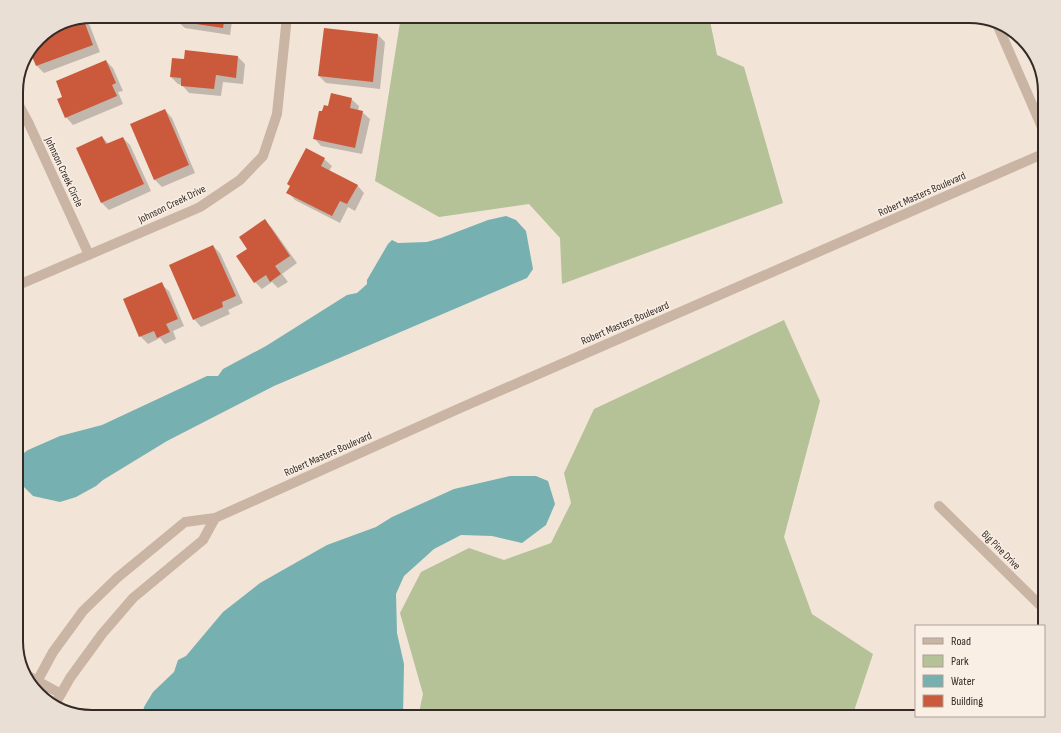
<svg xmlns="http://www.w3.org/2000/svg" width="1061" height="733" font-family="'Sofia Sans Condensed',sans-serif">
<rect width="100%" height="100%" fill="#f2e5d8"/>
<path fill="#b5c197" d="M401,16H709L717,55L744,67L783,203L562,284L560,238L529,204L439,217L375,181Z
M784,320L820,401L784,537L812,614L873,654L852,717H418L423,694L400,613L421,572L469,548L504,560L551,543L571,503L564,473L594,409Z"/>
<path fill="#76b0b0" d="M506,216L516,220L526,231L533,269L527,278L274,386L167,441L103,480L96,486L76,497L60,502L33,496L16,479V459L28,450L60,436L102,425L207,376H218L223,369L266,346L347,295L357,293L367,284V280L388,244L392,240L398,243L427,242L441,238L488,220Z
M510,476H536L548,481L555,504L546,525L522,543L492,536L461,535L434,549L404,576L396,594L397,633L404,664L403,717H142L144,707L153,692L174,672L178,660L186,656L223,612L260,583L327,545L376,527L392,517L454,489Z"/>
<path fill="#0003" d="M178,16H251L249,24L232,22L230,35L185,28L177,21Z
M77,19L78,21L83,19L90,26L100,52L44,73L37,66L32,52L38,38L63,22Z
M378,35L385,42L380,89L326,83L319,76Z
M238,57L245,64L243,84L223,82L221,96L189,93L182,85L178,84L171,77L185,60Z
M106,61L113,68L123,91L118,92L123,104L73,125L66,117L63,97Z
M351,99L359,106L358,111L362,112L370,119L362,154L321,146L314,138L323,113L328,107Z
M165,110L172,118L195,173L162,187L154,179Z
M102,137L109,144L123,138L130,145L151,191L109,210L102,203Z
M306,150L324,159L332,166L329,171L357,185L364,193L355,211L348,207L340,223L295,200L288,192Z
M265,221L272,228L297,263L282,274L288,282L278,288L272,282L262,289L255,282L248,249Z
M213,246L220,253L243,303L228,310L230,314L201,327L194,319Z
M161,284L169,291L184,326L173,331L176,339L165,344L160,338L148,344L140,336Z"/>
<path fill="#cb5a3d" d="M177,16H225L223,28L176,21Z
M83,18L93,45L36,66L31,54L38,38L63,22L74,20L75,21Z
M324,28L378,34L373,82L318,76Z
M185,50L238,56L236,78L216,75L214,89L181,86V78L170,77L172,58L184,59Z
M106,60L116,83L112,85L117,96L65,118L57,99L62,97L56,81Z
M331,93L352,98L350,108L363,111L355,148L313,139L319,111H322L324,105L328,106Z
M165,109L189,165L154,180L130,124Z
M102,136L106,144L123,137L144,184L101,203L76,148Z
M306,148L325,158L321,166L358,185L347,204L340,201L332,216L286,193L290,186L287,184Z
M265,219L290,256L275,266L281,274L270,282L266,275L254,283L236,256L247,249L239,237Z
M213,245L236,296L222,302L223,307L193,320L169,265Z
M162,282L178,319L166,324L170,332L157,338L154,331L139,337L123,299Z"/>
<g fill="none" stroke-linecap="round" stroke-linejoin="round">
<path stroke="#cab4a4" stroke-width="10" d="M997,24L1045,134
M16,100L29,124L89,255
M16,286L191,211L200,207L240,180L263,156L277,114L287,16
M939,506L1045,610
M25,674L61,694
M34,687L53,652L83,611L117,578L185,522L215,518L458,409L1045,153
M54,706L70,678L102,634L133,598L203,540L215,518"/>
</g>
<g text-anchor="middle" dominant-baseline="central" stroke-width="3" stroke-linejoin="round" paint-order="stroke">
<g font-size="11" fill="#352a26" stroke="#faefe4">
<text transform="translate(64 172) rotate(65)">Johnson Creek Circle</text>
<text transform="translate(922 194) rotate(-24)">Robert Masters Boulevard</text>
<text transform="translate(172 204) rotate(-26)">Johnson Creek Drive</text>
<text transform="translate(625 323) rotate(-23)">Robert Masters Boulevard</text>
<text transform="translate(328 454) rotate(-24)">Robert Masters Boulevard</text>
<text transform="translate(1001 550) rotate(45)">Big Pine Drive</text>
</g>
</g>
<path d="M0 0H1061V733H0ZM92 23H969A69 69 0 0 1 1038 92V641A69 69 0 0 1 969 710H92A69 69 0 0 1 23 641V92A69 69 0 0 1 92 23Z" fill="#eadfd5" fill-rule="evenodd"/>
<path fill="none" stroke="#352a26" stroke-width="2" d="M92 23H969A69 69 0 0 1 1038 92V641A69 69 0 0 1 969 710H92A69 69 0 0 1 23 641V92A69 69 0 0 1 92 23Z"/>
<rect x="915" y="625" width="130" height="92" fill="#faefe4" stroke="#aba098"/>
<rect x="923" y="638" width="20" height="6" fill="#cab4a4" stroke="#aba098"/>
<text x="951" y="645" font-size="12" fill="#352a26">Road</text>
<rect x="923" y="655" width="20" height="12" fill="#b5c197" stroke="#aba098"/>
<text x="951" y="665" font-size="12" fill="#352a26">Park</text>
<rect x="923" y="675" width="20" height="12" fill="#76b0b0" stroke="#aba098"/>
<text x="951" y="685" font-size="12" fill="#352a26">Water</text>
<rect x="923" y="695" width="20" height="12" fill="#cb5a3d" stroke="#aba098"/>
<text x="951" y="705" font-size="12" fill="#352a26">Building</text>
</svg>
